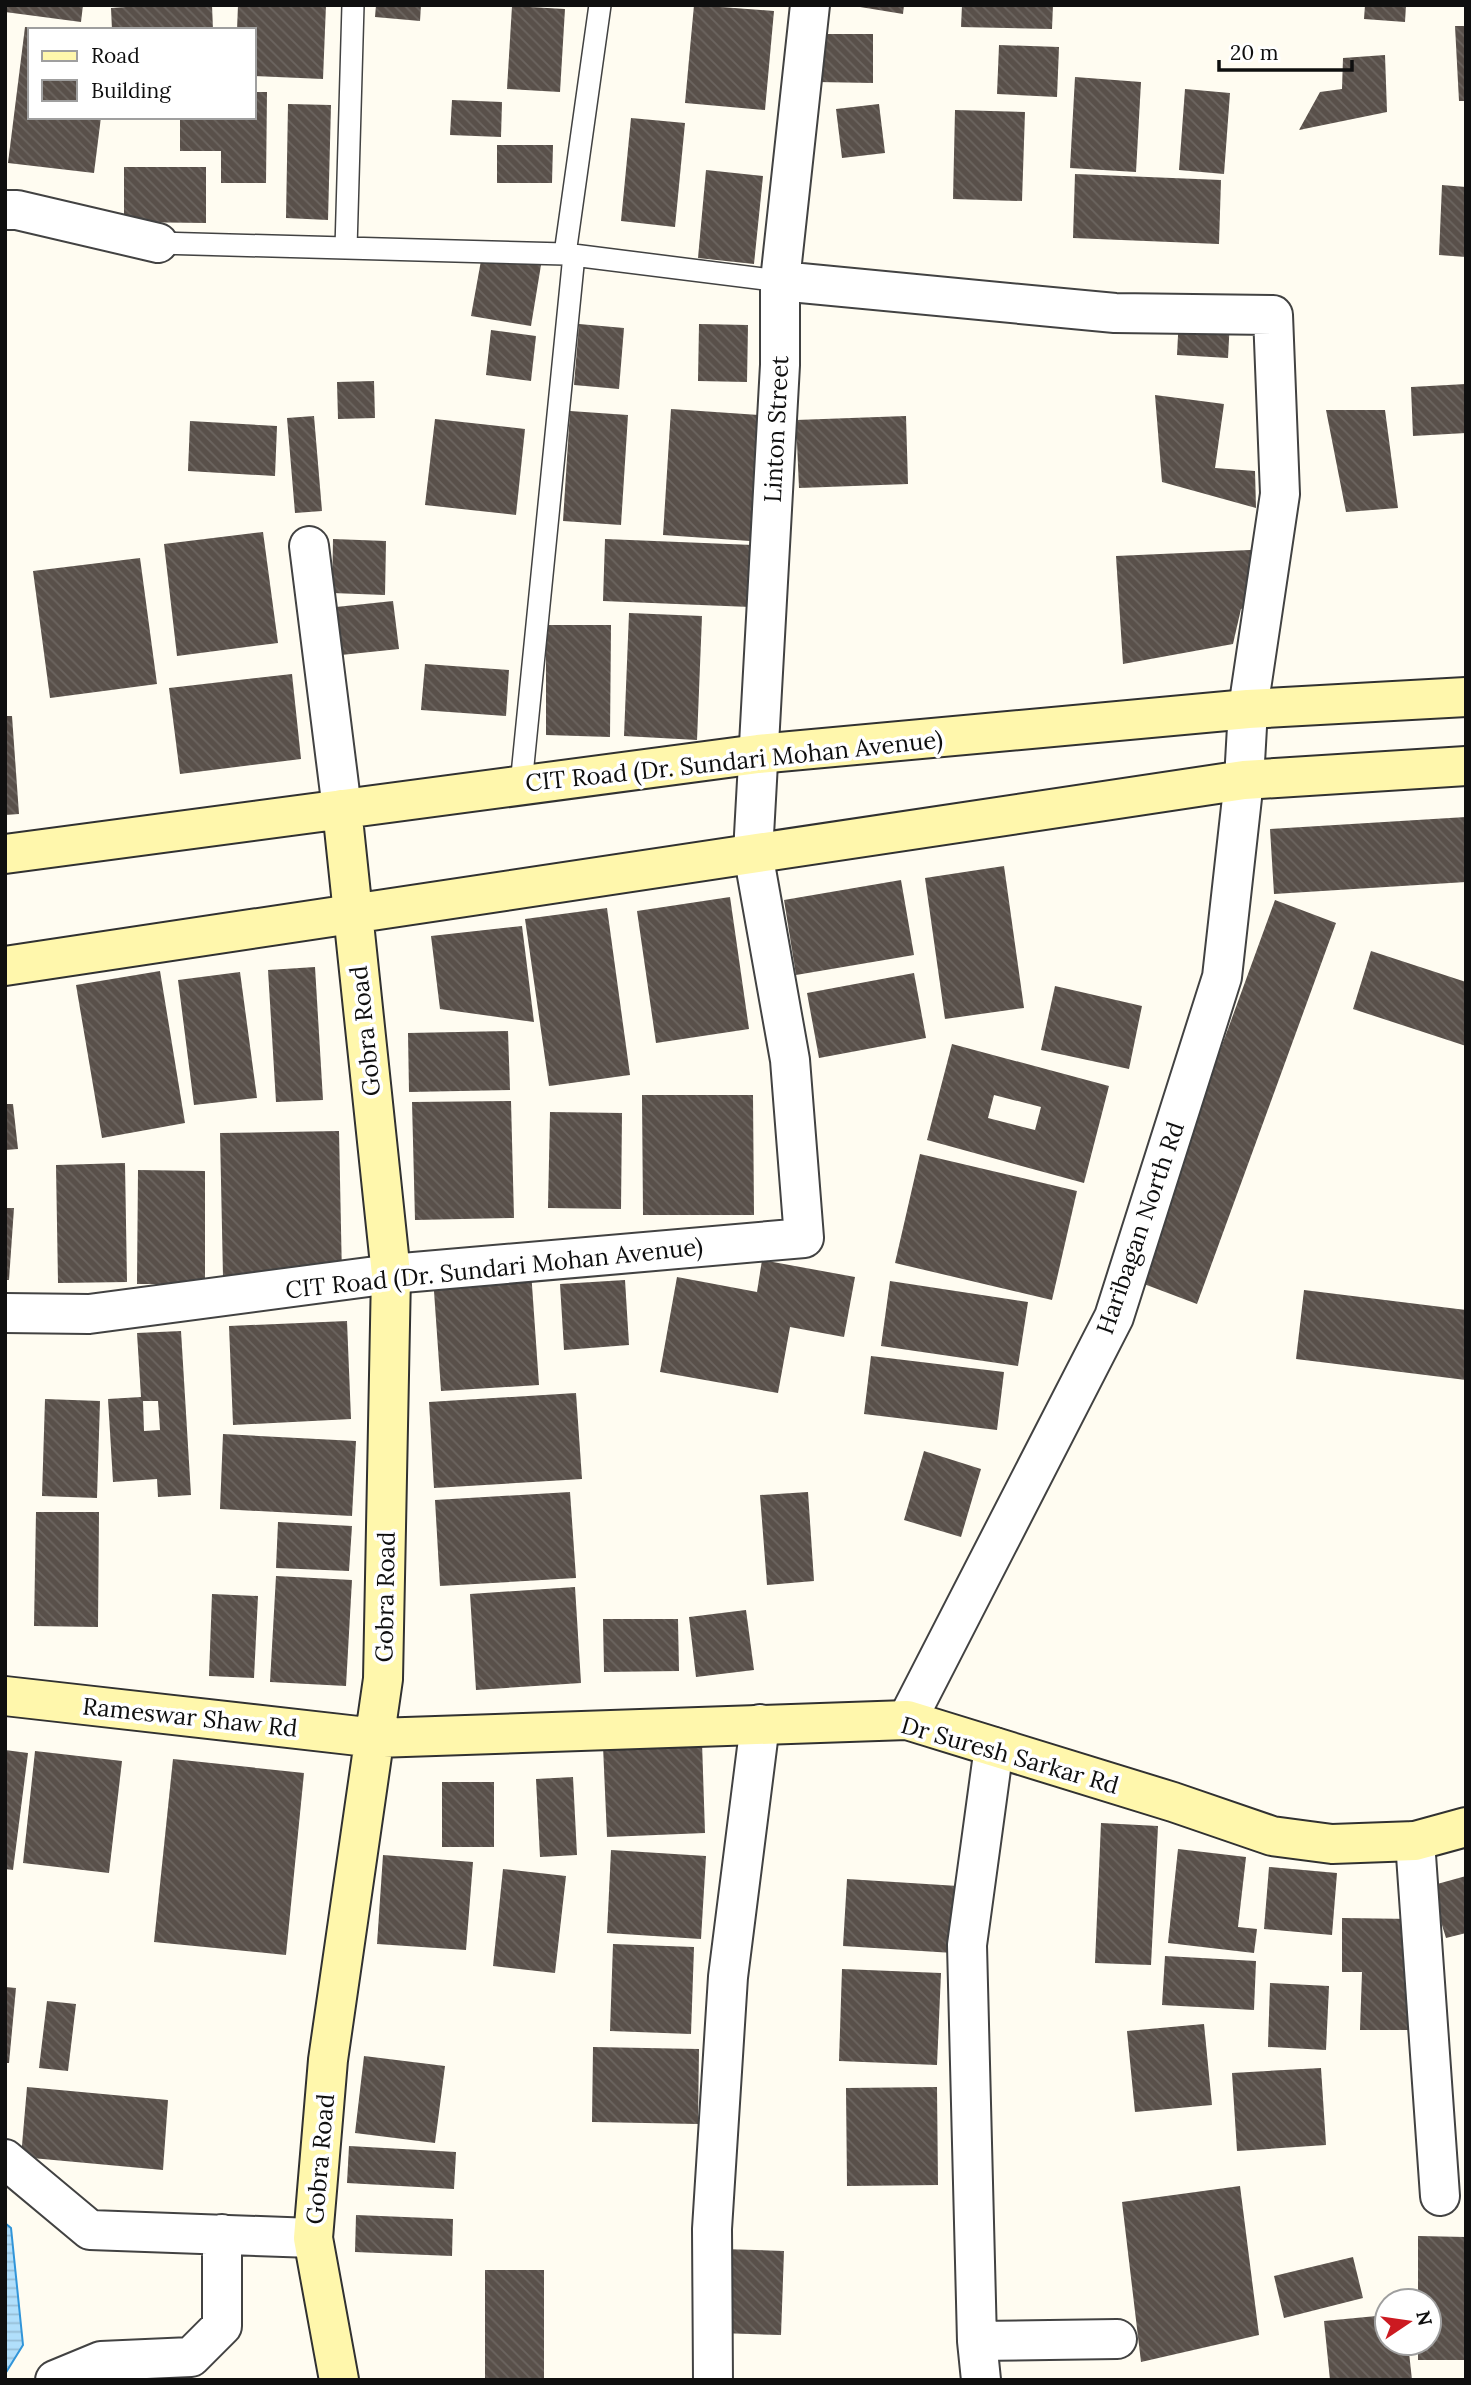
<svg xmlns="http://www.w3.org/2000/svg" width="1471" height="2385" font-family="Lora,serif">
<defs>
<pattern id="water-rules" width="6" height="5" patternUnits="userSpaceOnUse" patternTransform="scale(1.75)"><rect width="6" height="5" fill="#b1dffb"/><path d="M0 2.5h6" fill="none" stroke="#97bed6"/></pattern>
<pattern id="building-back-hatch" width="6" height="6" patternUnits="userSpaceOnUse" patternTransform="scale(1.75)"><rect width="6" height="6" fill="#59504a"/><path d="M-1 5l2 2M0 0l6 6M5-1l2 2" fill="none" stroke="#6c6560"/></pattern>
</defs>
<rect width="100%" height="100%" fill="#fffcf1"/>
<path fill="url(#water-rules)" stroke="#3195d9" stroke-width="2" d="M5,2223L11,2228L23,2345L5,2374Z"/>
<path fill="url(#building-back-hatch)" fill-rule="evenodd" d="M5,5H83L81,22L5,12Z
M156,5H212L213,30H112L111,8Z
M238,5H326L323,79L254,76V30H237Z
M376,5H421L420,21L375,17Z
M694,5L774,11L765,110L685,103Z
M848,5H904L903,14Z
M962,5H1053L1052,29L961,27Z
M1365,5H1406L1405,22L1364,19Z
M512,6L565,9L560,92L507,89Z
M1455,26H1466V101H1459Z
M25,27H30V117H101L94,173L8,163Z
M818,34H873V83L817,82Z
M999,45L1059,47L1057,97L997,94Z
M1385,55L1387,112L1299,130L1320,92L1342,89L1343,58Z
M1075,77L1141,82L1136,172L1070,168Z
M1185,89L1230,93L1224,174L1179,170Z
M254,92H267L266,183H221V151H180V117H254Z
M452,100L502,102L501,137L450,135Z
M288,104L331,105L328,220L286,218Z
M879,104L885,153L842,158L836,109Z
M955,110L1025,112L1022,201L953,199Z
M631,118L685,123L675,227L621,221Z
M497,145H553L552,183H497Z
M124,167H206V223L124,222Z
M706,170L763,176L754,264L698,258Z
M1075,174L1221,180L1219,244L1073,238Z
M1442,185L1466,187V257L1439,255Z
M482,255L541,265L531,326L471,316Z
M1179,316L1230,320L1228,358L1177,355Z
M579,324L624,328L619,389L574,385Z
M699,324L748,325L747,382L698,381Z
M491,330L536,336L531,381L486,375Z
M374,381L375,418L338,419L337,382Z
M1466,384V433L1413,436L1411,387Z
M1155,395L1224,404L1215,468L1255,471L1256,508L1162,482Z
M671,409L759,415L750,541L663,535Z
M1326,410H1385L1398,508L1346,512Z
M570,411L628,415L621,525L563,521Z
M314,416L322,511L295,513L287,418Z
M906,416L908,484L799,488L796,420Z
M435,419L525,429L516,515L425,505Z
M190,421L277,426L275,476L188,471Z
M263,532L278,643L177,656L164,544Z
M333,539L386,541L385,595L332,593Z
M605,539L753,545L750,607L603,601Z
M1272,549L1265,600L1241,609L1233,644L1123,664L1116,556Z
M140,558L157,684L50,698L33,571Z
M393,601L399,649L341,655L336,607Z
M629,613L702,616L697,740L624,736Z
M546,625H611L610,737L546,735Z
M425,664L509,670L506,716L421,710Z
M292,674L301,759L180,774L169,688Z
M5,716H12L19,814L5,815Z
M1466,817V882L1274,894L1270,829Z
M1004,866L1024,1008L945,1019L925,878Z
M901,880L914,955L796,975L784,900Z
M730,897L749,1029L656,1043L637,911Z
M1275,900L1336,923L1197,1304L1136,1281Z
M607,908L630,1075L549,1086L525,919Z
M522,926L534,1022L440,1009L431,936Z
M1371,951L1466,982V1046L1353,1009Z
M315,967L323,1100L276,1102L268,970Z
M160,971L185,1123L102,1138L76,985Z
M240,972L257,1098L194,1105L178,980Z
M914,973L926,1038L819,1058L807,993Z
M1055,986L1142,1006L1129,1069L1041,1050Z
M508,1031L510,1090L409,1092L408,1033Z
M952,1044L1109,1086L1084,1183L927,1140ZM994,1095L1041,1107L1035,1130L988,1118Z
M642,1095H753L754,1215H643Z
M511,1101L514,1218L415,1220L412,1102Z
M5,1104H13L18,1149L5,1150Z
M550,1112L622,1113L621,1209L548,1208Z
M339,1131L342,1276L223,1277L220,1133Z
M920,1154L1077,1191L1052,1300L895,1263Z
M125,1163L127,1282L58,1283L56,1165Z
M138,1170L205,1171V1284H137Z
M5,1208H14L9,1280H5Z
M762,1260L855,1277L844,1337L790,1327L778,1393L660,1372L677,1277L757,1292Z
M531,1271L539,1385L441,1391L433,1277Z
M625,1280L629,1345L564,1350L560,1284Z
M890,1281L1028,1302L1018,1366L881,1346Z
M1304,1290L1466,1310V1380L1296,1359Z
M347,1321L351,1419L233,1425L229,1326Z
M181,1331L191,1495L158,1497L157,1479L113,1482L108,1399L141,1397L137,1333ZM143,1401H158L160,1430L144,1431Z
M871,1356L1004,1372L997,1430L864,1414Z
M576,1393L582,1479L434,1488L429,1402Z
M45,1399L100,1401L97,1498L42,1496Z
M223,1434L356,1441L352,1516L220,1509Z
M924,1451L981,1469L961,1537L904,1520Z
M570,1492L576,1578L440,1586L435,1500Z
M808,1492L814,1581L767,1585L760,1495Z
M36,1512H99L98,1627L34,1626Z
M278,1522L352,1526L349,1571L276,1568Z
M276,1576L352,1580L346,1686L270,1682Z
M575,1587L581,1683L476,1690L470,1594Z
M212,1594L258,1596L254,1678L209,1676Z
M746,1610L754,1670L696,1677L689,1617Z
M603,1619H678L679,1671L604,1672Z
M702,1742L705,1833L607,1837L603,1746Z
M5,1750L28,1753L13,1870L5,1869Z
M35,1751L122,1761L109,1873L23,1863Z
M173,1759L304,1773L286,1955L154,1942Z
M573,1777L577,1855L540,1857L536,1779Z
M442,1782H494V1847H442Z
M1101,1823L1158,1826L1151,1965L1095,1963Z
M1178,1849L1246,1857L1238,1927L1257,1929L1254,1953L1168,1943Z
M611,1850L706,1856L701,1939L607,1933Z
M383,1855L473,1862L466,1950L377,1944Z
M1269,1867L1337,1873L1332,1935L1264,1929Z
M503,1869L566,1876L555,1973L493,1966Z
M1466,1876V1933L1446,1938L1430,1886Z
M847,1879L958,1886L953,1953L843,1946Z
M1342,1918L1414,1919L1412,2030H1360L1362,1972H1342Z
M613,1944L694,1947L691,2034L610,2031Z
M1165,1956L1256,1961L1254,2010L1162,2005Z
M842,1969L941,1973L937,2065L839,2061Z
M1270,1983L1329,1986L1326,2050L1268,2047Z
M5,1987L16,1988L9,2063H5Z
M47,2001L76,2004L68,2071L39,2068Z
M1204,2024L1212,2105L1135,2112L1127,2031Z
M593,2047L699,2049L698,2124L592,2122Z
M364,2056L445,2066L435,2143L355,2133Z
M1321,2068L1326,2145L1237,2151L1232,2073Z
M27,2087L168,2100L163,2170L21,2157Z
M937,2087L938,2185L847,2186L846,2088Z
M349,2146L456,2152L454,2189L347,2183Z
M1240,2186L1259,2335L1141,2362L1122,2202Z
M356,2215L453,2219L452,2256L355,2252Z
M1418,2236L1466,2237V2360H1418V2343H1429V2301H1418Z
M722,2249L784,2251L781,2335L720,2333Z
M1353,2257L1363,2298L1284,2318L1274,2276Z
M485,2270H544V2380H485Z
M1387,2315V2343H1408L1412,2380H1330L1324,2321Z"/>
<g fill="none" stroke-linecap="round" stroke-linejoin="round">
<g stroke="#424242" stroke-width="24">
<path id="lane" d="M158,243L565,254L780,281
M346,248L353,5
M565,254L600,5
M521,785L574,255"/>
</g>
<g stroke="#424242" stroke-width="42">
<path id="street" d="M5,210H17L158,243
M780,281L1115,313L1273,315L1280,494L1248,709L1244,780L1222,977L1114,1317L907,1720
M309,546L342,809
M5,1313L89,1314L391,1274L804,1238L790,1060L753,853L780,365V281L810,5
M1415,1841L1440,2196
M5,2159L90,2230L313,2238
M977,2341L1117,2339
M55,2380L101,2361L191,2357L222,2326V2234
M713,2380L712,2229L728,1977L760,1724
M981,2380L977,2341L967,1945L994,1747"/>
</g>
<g stroke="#313131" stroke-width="42">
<path id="secondary" d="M5,854L758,754L1248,709L1466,697
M5,966L1244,780L1466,766
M5,1696L376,1738L907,1720L1173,1802L1272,1836L1332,1844L1415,1841L1466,1827
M339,2380L313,2238L328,2060L383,1679L391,1274L342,809"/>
</g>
<use href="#lane" stroke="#fff" stroke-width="21"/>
<use href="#street" stroke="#fff" stroke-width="38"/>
<use href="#secondary" stroke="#fff7ac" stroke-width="38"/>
</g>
<g text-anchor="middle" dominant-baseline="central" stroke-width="7" stroke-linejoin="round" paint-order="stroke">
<g font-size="24" fill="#0f0f0f" stroke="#fff">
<text transform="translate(776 429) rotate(-87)">Linton Street</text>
<text transform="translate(734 761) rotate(-6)">CIT Road (Dr. Sundari Mohan Avenue)</text>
<text transform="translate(365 1031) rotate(-96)">Gobra Road</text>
<text transform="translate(1140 1228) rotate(-71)">Haribagan North Rd</text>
<text transform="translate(494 1268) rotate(-6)">CIT Road (Dr. Sundari Mohan Avenue)</text>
<text transform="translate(385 1597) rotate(-89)">Gobra Road</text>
<text transform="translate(190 1717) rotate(6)">Rameswar Shaw Rd</text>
<text transform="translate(1010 1755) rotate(16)">Dr Suresh Sarkar Rd</text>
<text transform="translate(320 2159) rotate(-85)">Gobra Road</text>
</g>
</g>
<rect width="1471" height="2385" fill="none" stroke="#0f0f0f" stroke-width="14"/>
<rect x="28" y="28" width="228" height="91" fill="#ffffff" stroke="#9f9f9f" stroke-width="2"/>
<rect x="42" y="51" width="35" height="10" fill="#fff7ac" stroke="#9f9f9f" stroke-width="2"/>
<text x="91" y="63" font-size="21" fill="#0f0f0f">Road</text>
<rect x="42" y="80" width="35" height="21" fill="url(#building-back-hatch)" stroke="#9f9f9f" stroke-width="2"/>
<text x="91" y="98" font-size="21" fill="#0f0f0f">Building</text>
<g transform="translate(1408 2322) rotate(77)"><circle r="33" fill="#ffffff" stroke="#9f9f9f" stroke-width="2"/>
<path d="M0-5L12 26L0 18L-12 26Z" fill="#cc1a21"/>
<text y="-10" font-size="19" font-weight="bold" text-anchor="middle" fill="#0f0f0f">N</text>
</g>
<path d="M1219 60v10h133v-10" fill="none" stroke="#0f0f0f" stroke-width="3.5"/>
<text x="1230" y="60" font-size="21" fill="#0f0f0f" stroke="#ffffff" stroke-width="5" paint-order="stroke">20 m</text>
</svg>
